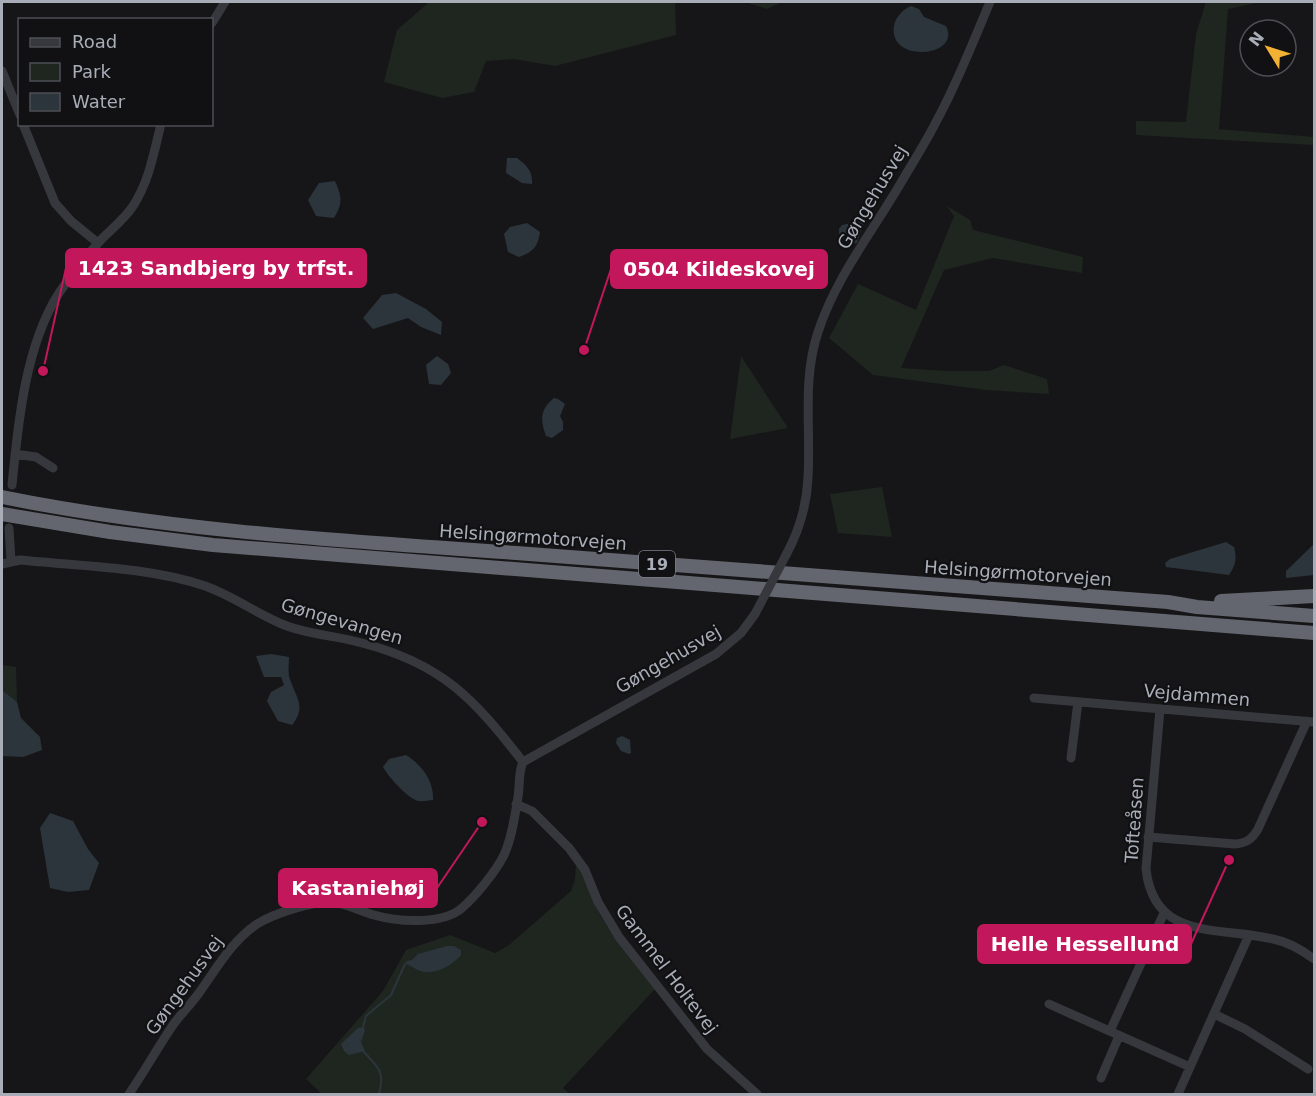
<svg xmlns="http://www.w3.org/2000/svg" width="1316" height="1096" font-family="'DejaVu Sans',sans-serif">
<rect width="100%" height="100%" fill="#161618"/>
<path fill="#1e261f" d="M429,2H675L676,35L555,66L514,59L486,61L474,92L442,98L384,82L397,30Z
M745,2H782L767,9Z
M1206,2H1261L1228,9L1219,129L1314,137V145L1136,135V121L1186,122L1196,34Z
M947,206L970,220L973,230L1083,257L1082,273L993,258L944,270L901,368L946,371H989L1004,365L1047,379L1049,394L986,390L873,375L829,338L858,284L916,310L954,216Z
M741,356L788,428L730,439Z
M882,487L892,537L838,533L830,494Z
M2,665L16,667L17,702L2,690Z
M576,864C588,880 591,901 602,918C617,943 637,966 655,989L563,1088L570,1094H322L306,1079L383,991L406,950L450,935L495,953L509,945L571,891L575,879Z"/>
<path fill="#2c353c" d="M911,6L919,9L924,17L946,26C962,57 888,64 894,26C895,18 903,9 911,6Z
M507,158H517C526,165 533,171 532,184L522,183L506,173Z
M335,181C342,198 343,202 334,218L316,216L308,200L319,183Z
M861,221L864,223L857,243L851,244L839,236V229L842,225Z
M527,223L540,232C538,247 533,252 519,257L508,252L504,234L510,227Z
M396,293L426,309L442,322L441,335L421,327L408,318L373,329L363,318L382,295Z
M437,356L448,364L451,373L441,385L429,384L426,365Z
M554,398L558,399L565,404L560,416L563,422V430L552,438L546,436C540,420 540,409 554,398Z
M1226,542L1234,547C1237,558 1236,565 1229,575L1166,567L1165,563L1170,559Z
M1314,544V575L1286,578V571Z
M271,654L289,657C289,663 288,671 289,676C294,695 308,706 292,725L278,721L267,701L271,692L284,685L281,677H264L256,656Z
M2,690L17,702L21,718L40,737L42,750L23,757L2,756Z
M622,736L630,740L631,753L629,754L621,751L616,743L617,738Z
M406,755C422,765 434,781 433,800C429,800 422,802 418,801C407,798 388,776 383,767L389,759Z
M50,813L73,821L88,849L99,863L89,890L68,892L50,888L40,828Z
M447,946H454L461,950V955C452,966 432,977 418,970C413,968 411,965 405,964L407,961L412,960L418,954Z
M363,1027L365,1030L361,1042L365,1051L349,1055L344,1051L341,1044L358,1028Z"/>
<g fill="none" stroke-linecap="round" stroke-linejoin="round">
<path stroke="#2c353c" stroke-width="2" d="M363,1027L366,1016L391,995L405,964
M364,1052C379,1068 385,1072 379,1094"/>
<path stroke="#37383d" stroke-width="9" d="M212,23L225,2
M2,71L20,115
M23,124L55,203L71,221L98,243
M15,454L36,457L53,468
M12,485C18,424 25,346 59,293C71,275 85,258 99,242C110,230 124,220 133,206C149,182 154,152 161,124
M9,528L11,561
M786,555C799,531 807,505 808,477C811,428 802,380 818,332C836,277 873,231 902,181C913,162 926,142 936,122C957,84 973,42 990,2
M2,564L20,560C79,566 149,567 205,586C234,596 258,615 287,626C311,635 338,636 362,643C443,664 474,699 523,762
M1034,698L1314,722
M1160,709L1146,869C1154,942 1220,926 1273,939C1289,942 1302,950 1314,959
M1071,758L1078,702
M516,804L532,811L569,848L585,870L598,902L619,937L707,1049L757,1094
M1148,837L1235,844C1247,843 1252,839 1258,829L1307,721
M1049,1004L1190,1067
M1214,1014L1245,1029L1308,1069
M1110,1031L1164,913
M1101,1078L1119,1036
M129,1094C144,1072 158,1047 173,1025C181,1014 191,1004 199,993C217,968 231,942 257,924C273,914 312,901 331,902C346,903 359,911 374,915C398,922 443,925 462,908C476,896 496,871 504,855C512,838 515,815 518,797C520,785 518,773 523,762L716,654L741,633L755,614
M1178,1094L1249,935"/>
<path stroke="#63666e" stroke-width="14" d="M2,497C171,531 345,541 516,553C734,570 951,586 1168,602L1197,607L1314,616
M2,514L110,532L213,545L1314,633
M1221,601L1314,596"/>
<path stroke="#37383d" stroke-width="9" d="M755,614L786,555"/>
</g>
<g text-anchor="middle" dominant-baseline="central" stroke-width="4.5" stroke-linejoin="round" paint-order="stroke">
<rect fill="#111113" stroke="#7b7e86" stroke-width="1.5" x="639" y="551" width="36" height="26" rx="4.5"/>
<g font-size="16" font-weight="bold" fill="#a8adb8">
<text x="657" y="564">19</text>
</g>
<g font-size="18" fill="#a8adb8" stroke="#111113">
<text transform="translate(872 197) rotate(-59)">Gøngehusvej</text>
<text transform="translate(533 537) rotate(4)">Helsingørmotorvejen</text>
<text transform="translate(1018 573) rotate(4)">Helsingørmotorvejen</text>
<text transform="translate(342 621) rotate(16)">Gøngevangen</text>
<text transform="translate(668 659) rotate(-30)">Gøngehusvej</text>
<text transform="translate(1197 695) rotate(5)">Vejdammen</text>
<text transform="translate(1134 820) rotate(-86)">Tofteåsen</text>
<text transform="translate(667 969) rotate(53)">Gammel Holtevej</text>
<text transform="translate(184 985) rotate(-54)">Gøngehusvej</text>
</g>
</g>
<path fill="none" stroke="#c2185b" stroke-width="2" d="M43 371L66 268M584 350L611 269M482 822L437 888M1229 860L1191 944"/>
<g fill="#c2185b" stroke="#111113" stroke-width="2">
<circle cx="43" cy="371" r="6"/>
<circle cx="584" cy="350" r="6"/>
<circle cx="482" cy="822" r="6"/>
<circle cx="1229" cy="860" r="6"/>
</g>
<g fill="#c2185b" stroke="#c2185b" stroke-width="2">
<rect x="66" y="249" width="300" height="38" rx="6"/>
<rect x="611" y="250" width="216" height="38" rx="6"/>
<rect x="279" y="869" width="158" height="38" rx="6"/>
<rect x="978" y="925" width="213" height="38" rx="6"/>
</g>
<g font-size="20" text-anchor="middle" font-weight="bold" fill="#fff">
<text x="216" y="275">1423 Sandbjerg by trfst.</text>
<text x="719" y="276">0504 Kildeskovej</text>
<text x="358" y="895">Kastaniehøj</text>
<text x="1085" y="951">Helle Hessellund</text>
</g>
<rect width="1316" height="1096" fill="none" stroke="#a8adb8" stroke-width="6"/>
<rect x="18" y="18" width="195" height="108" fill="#111113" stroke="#4d4f55" stroke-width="1.5"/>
<rect x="30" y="38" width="30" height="9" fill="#37383d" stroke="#4d4f55" stroke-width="1.5"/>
<text x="72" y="48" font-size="18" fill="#a8adb8">Road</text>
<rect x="30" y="63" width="30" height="18" fill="#1e261f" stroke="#4d4f55" stroke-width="1.5"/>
<text x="72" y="78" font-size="18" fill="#a8adb8">Park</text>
<rect x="30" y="93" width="30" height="18" fill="#2c353c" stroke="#4d4f55" stroke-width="1.5"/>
<text x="72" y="108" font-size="18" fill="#a8adb8">Water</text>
<g transform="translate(1268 48) rotate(308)"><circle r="28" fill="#111113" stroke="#4d4f55" stroke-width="1.5"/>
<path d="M0-4.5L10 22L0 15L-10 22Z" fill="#f2b134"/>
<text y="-9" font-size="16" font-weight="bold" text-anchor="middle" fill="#a8adb8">N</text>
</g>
</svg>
